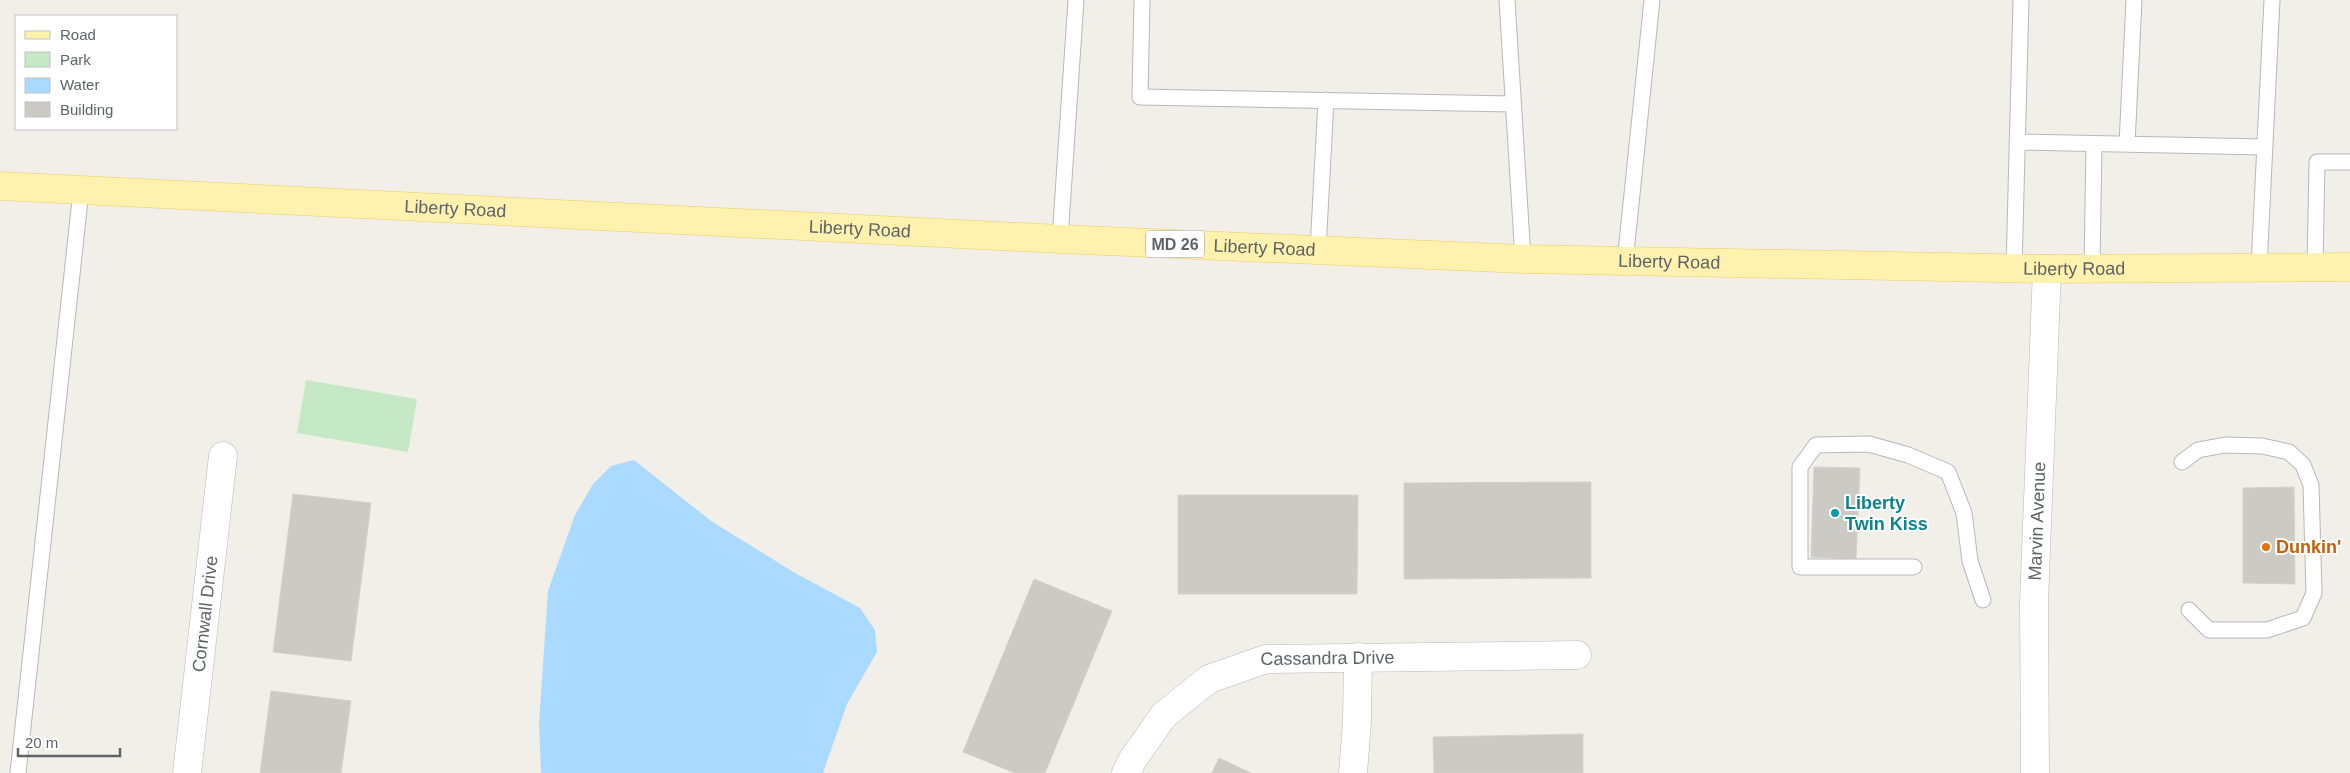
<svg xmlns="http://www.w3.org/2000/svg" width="2350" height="773" font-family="Arial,sans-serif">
<rect width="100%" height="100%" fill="#f1efe8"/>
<path fill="#c5e8c5" d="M306,380L417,399L408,452L297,433Z"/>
<path fill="#aadaff" d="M634,460L711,521L795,573L860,608L875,630L877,652L847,704L823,773H541L539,723L548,591L575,515L593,484L611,466Z"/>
<path fill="#cccac5" stroke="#d6d1c6" d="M1814,467L1860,468L1856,559L1811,557Z
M1591,482V578L1404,579V483Z
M2294,487L2295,584L2243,583V488Z
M293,494L371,503L351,661L273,652Z
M1178,495H1358L1357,594H1178Z
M1034,579L1112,611L1045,773H1015L963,752Z
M271,691L351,701L341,773H260Z
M1583,734V773H1434L1433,737Z
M1219,758L1251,773H1212Z"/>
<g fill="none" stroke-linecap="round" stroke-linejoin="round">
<g stroke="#b5b8bc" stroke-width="17">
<path id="service" d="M1142,0L1140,97L1513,104
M1507,0L1523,259
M2017,142L2265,147
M2127,144L2134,0
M1060,239L1076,0
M1318,250L1326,100
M1625,262L1652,0
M2259,267L2272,0
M2315,267L2317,162H2350
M2014,268L2021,0
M2092,268L2094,144
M2182,462L2198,450L2225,445L2262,446L2289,452L2303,465L2311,485L2314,593L2303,618L2267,630H2209L2189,610
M1914,567H1800V467L1816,445L1869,444L1908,455L1948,472L1964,513L1970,561L1983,600
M18,773L81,191"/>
</g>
<g stroke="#b5b8bc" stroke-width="29">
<g id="minor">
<path id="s1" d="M187,773L223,456"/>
<path id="s2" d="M1126,773L1133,759L1164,715L1209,679L1266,659L1577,655"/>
<path d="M1353,773L1357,722L1358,657"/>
<path id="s3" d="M2035,773L2034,602L2047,269"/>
</g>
</g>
<g stroke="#f2c960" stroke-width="29">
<g id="primary">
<path id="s4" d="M0,186L1060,239L1523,259L2047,269L2350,267"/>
</g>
</g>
<use href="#service" stroke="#fff" stroke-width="15"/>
<use href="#minor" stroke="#fff" stroke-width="28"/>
<use href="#primary" stroke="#fff2af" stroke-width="28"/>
</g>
<circle fill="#0f9aa8" stroke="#fff" stroke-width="2" cx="1835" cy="513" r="5"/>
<circle fill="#e8710a" stroke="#fff" stroke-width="2" cx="2266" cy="547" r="5"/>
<g text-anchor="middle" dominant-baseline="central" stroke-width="4" stroke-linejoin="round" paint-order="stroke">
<rect fill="#fff" stroke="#8f9295" stroke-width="1" x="1146" y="230.5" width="58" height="27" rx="4"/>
<g font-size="16" font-weight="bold" fill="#5f6368">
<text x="1175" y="244">MD 26</text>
</g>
<g font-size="18" fill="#5f6368" stroke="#fff">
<text stroke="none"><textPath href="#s4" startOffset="456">Liberty Road</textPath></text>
<text stroke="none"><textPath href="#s4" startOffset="861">Liberty Road</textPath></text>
<text stroke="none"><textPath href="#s4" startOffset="1266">Liberty Road</textPath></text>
<text stroke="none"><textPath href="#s4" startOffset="1671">Liberty Road</textPath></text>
<text stroke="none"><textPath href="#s4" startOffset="2076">Liberty Road</textPath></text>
<text stroke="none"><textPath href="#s3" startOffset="252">Marvin Avenue</textPath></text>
<text stroke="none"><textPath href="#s1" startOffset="160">Cornwall Drive</textPath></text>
<text stroke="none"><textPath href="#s2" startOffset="249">Cassandra Drive</textPath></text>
</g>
<g font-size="18" font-weight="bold" fill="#0d838f" stroke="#fff" text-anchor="start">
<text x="1845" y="503">Liberty<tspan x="1845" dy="21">Twin Kiss</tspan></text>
</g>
<g font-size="18" font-weight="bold" fill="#c56008" stroke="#fff" text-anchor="start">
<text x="2276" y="547">Dunkin'</text>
</g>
</g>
<rect x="15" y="15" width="162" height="115" fill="#ffffff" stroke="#bfc1c3"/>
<rect x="25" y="31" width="25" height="8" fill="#fff2af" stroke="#bfc1c3"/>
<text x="60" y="40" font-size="15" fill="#5f6368">Road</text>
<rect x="25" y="52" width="25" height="15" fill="#c5e8c5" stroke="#bfc1c3"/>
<text x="60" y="65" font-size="15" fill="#5f6368">Park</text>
<rect x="25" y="78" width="25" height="15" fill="#aadaff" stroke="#bfc1c3"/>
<text x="60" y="90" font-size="15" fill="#5f6368">Water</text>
<rect x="25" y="102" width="25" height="15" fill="#cccac5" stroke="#bfc1c3"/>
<text x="60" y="115" font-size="15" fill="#5f6368">Building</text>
<path d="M18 748v8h102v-8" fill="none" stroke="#5f6368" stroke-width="2.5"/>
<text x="25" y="748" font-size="15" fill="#5f6368" stroke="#ffffff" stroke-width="4" paint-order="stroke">20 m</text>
</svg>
